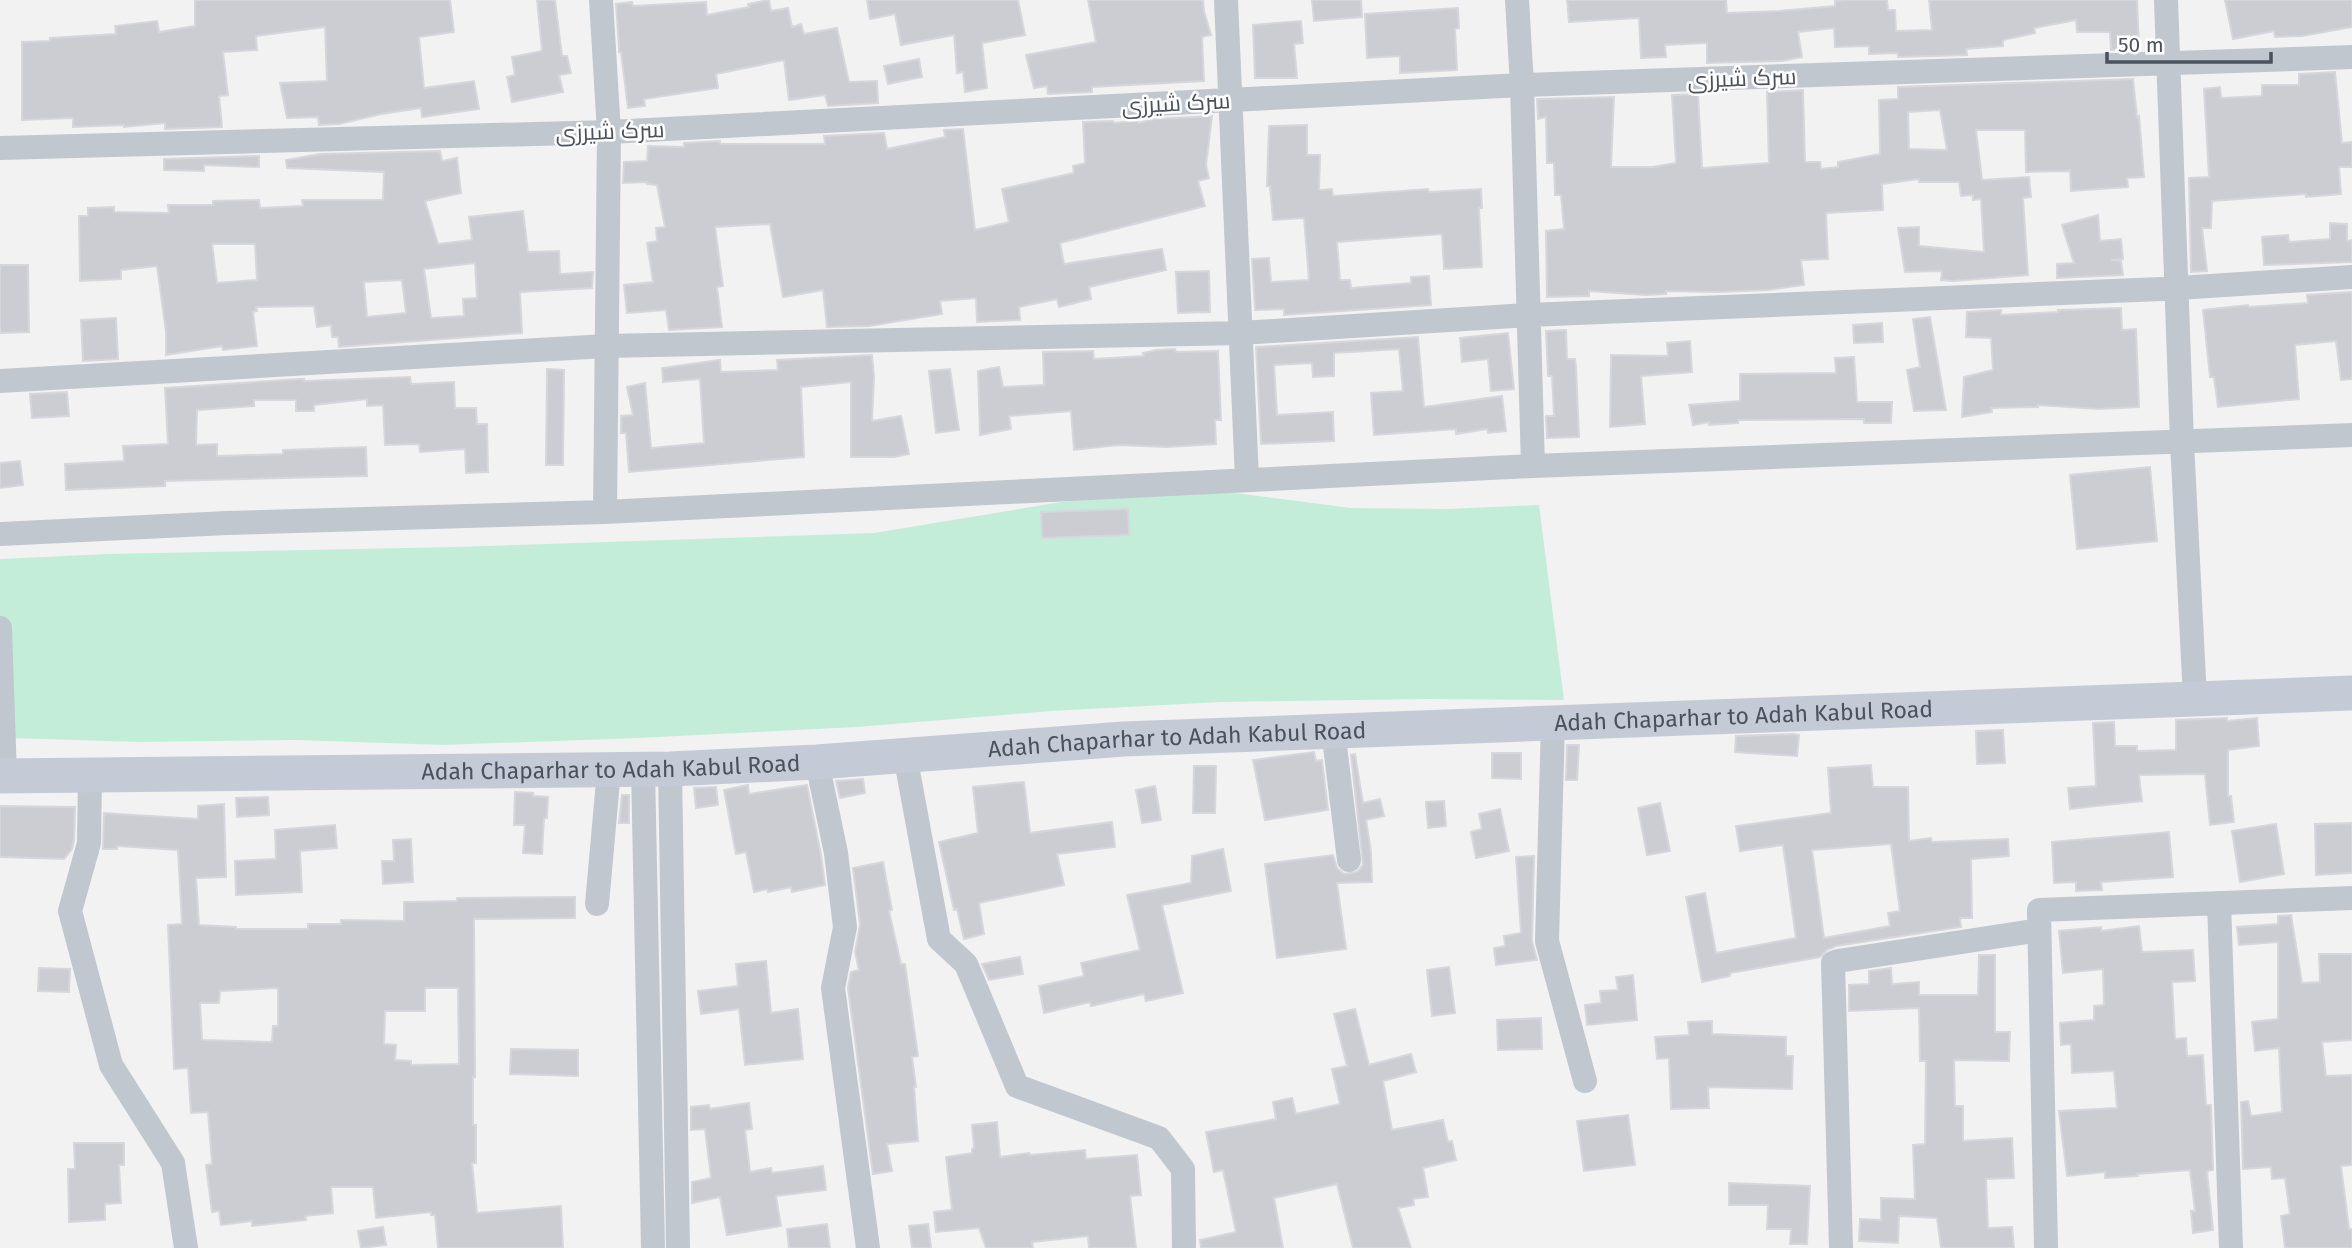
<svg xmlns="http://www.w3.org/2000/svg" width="2352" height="1248" font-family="'Fira Sans',Cairo,sans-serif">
<rect width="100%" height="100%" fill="#f3f2f2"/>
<path fill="#c4edd9" d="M1155,492L1235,493L1351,508L1448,509L1539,505L1564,700L1428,699L1221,702L1051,711L857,727L638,738L444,745L296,740L139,742L10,738L0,627V559L107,554L456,547L874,533L1061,502Z"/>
<path fill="#cccdd3" stroke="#d6d7dc" stroke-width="2" fill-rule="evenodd" d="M195,0H450L454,32L419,37L424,88L474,81L479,109L422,117L421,108L381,114L339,124L319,125L318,117L287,118L280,83L327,81L325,27L256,36L257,50L223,52L228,95L219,96L222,127L165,129V123L124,127V125L73,127V118L22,120V42L50,41V38L116,34L115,26L157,21L159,32L195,26Z
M537,0H555L562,56H567L571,73L559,75L563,92L512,102L507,77L515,75L512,57L542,51Z
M769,0L771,11L788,8L792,27L801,24L804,34L837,28L849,82L877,81L878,103L828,106L825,95L789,100L784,60L716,74L718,88L644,99L645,106L628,108L621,52H619V48L616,4L632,2L633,6L706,2L707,15L749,7L748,4Z
M867,0H1018L1025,35L982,43L987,88L965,92L963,72L957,73L954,35L901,45L895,14L870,19Z
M1088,0H1203L1204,11L1211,35L1202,37L1204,81L1092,87V92L1048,94L1047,86L1034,88L1026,55L1096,42Z
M1312,0H1361L1362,17L1314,21Z
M1567,0H1726L1727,13L1779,11L1835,6V1L1848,0H1887L1888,10H1895L1896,31L1932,30L1929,0H2137L2139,47L2111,50L2110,32H2077L2076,20L2034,28L2035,33L2003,40V46L1966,49L1967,55L1898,57V53L1869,54V46L1835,47L1834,28L1798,32L1802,57L1782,61L1707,63V43L1665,45L1666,57L1641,58L1639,18L1569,22Z
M2225,0H2352V27L2302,36L2275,37L2274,31L2233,39Z
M1458,8L1459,28L1455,29L1457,70L1400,73V56L1367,58L1365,14Z
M1301,21L1303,43L1294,44L1297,78H1255L1253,25Z
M919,59L922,77L888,84L884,66Z
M2335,72L2342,143L2352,142V167H2339L2341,194L2306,197V194L2212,201L2211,228H2202L2207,271L2191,272L2189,178L2209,177L2204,89L2220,87L2221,98L2262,96V85H2299V74Z
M2133,79L2137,117L2139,116L2144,177L2127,178L2128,187L2071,191L2070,171L2026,172L2025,130H1976L1982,180L2029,177L2031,197L2023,198L2028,275L1953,281L1941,280L1942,271L1905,272L1898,228L1919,227V246L1984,252L1981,199L1973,200V195L1961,196L1959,182H1919V179L1882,184L1883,210L1826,213L1828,259L1801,260L1804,285L1768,290L1716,292L1666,291V294L1646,295L1589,291V296L1547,297L1546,231L1564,229L1561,195H1555L1554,163H1547L1546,117L1538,119L1537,99L1614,97L1611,167H1652L1676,163L1672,95L1698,94L1702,168L1769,163L1767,92L1803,90L1805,162H1820L1821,169L1838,167V162L1880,154L1879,100L1898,99V87ZM1940,110L1947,150L1909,149L1908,112Z
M1212,116L1206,165L1209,178L1198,181L1205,206L1060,243L1064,264L1162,249L1166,270L1089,287L1091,299L1059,307L1057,299L1019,307L1020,320L977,322L976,298L940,301L942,314L869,326L827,327L823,290L783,297L770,224L715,227L723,286L717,287L722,327L669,330L666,310L627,313L624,285L653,282L647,243L657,241L656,228L665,227L657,185L647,184V182L623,183L624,162L647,161L648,146L684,147V143L720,141V144H825L824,136L884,133L887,149L945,137L944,130L963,129L975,230L1009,222L1002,189L1074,173L1073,166L1085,163L1083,122L1113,121L1114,123L1138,120V123L1155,119Z
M1307,125V155H1320L1319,190L1332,189L1333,196L1428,189L1429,192L1481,189L1482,208H1479L1482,267L1444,269L1442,234L1337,242L1340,280H1350L1351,288L1411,283V277L1429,276L1431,305L1284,315V309L1255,310L1252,259L1269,258L1271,282L1309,280L1304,218L1273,220L1270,186H1267L1269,126Z
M440,151L442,161L457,158L461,193L425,201L438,244L472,240L469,217L523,211L528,252L559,251L560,274L593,272L592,288L520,292L522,333L339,347L338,337H332L331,325L317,327L314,306L256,307L257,311L253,312L257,346L223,350L222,346L166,355V332L157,266L121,270V279L80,281L79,216H88V208L114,207V212L169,213L168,205H213V201L259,200L260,208L303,206L302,200H383L384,172L287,168L286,160L320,154ZM212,244H255L257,280L217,283ZM475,263L477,298L463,299L464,316L431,318L424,269ZM402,280L406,313L367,317L364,282Z
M259,156V167L204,165V171L164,170V159Z
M2098,215L2100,241L2121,239L2123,259L2111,260L2121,261L2123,275L2057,278V264L2074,263L2062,225Z
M2330,223L2347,224V241L2352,240V262L2264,265L2262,237L2288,235L2289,242L2330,239Z
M0,265H28L29,332L0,333Z
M1209,271L1210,312L1178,313L1176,272Z
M2352,292V379L2341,380L2336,341L2295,345L2299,399L2218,407L2214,377H2210L2203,310L2248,305L2249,307L2308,303L2307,295Z
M2121,308L2122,330L2136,329L2139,407L2098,409L2038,405V407L1991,408L1992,412L1962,417L1964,377L1993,370L1991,338L1966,337L1967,312L2001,310V315L2058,312V310Z
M1930,317L1946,410L1914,411L1907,370L1920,367L1913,319Z
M116,318L118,359L83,361L81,320Z
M1882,323L1883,342L1854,343L1853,325Z
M1566,330L1567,359H1575L1576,367L1579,437L1547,438L1546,416H1554L1552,376H1548L1546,331Z
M1508,333L1514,389L1491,391L1488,359L1462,362L1460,338Z
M1418,337L1424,407L1502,396L1506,431L1488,433L1487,429L1456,434V429L1374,435L1371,393L1403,391L1399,349L1334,353V376L1313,377L1312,363L1274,365L1277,415L1333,412L1334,441L1261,444L1256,347Z
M1690,341L1692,372L1641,376L1645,424L1610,427L1611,355L1668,356L1667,343Z
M1175,349L1176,352L1218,351L1221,420H1215L1216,444L1167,447L1118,445L1074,450L1071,411L1009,416L1011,429L980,435L978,371L999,367L1003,387L1044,385L1043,352L1093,351L1094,359L1144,356L1143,353L1157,350Z
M872,355L874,377L872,421L901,416L909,454L894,457H851V382L801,387L804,457L629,472L626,433H621V416L633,415L627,387L645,383L651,448L704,443L700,379L663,382L662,368L720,360L721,372L778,370L777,360Z
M1854,357L1857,402H1892L1891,423H1864V419L1738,420V423L1709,425V422L1693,425L1689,405L1740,401V374L1836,373L1835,358Z
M547,369L564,370L563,465H546Z
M950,369L959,430L936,433L929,371Z
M410,377L411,384L454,382L455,408H476L477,424H487L488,472L466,473L465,449L420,452L419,444L385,445L383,405L367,406V399L314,405V411H296V400H254V406L197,410L196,445L217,444V456L283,454V450L366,447L367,476L165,481V486L66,490L65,464L124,461L123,446L168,444L165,388L299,379H304V381Z
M67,392L69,416L32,418L30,394Z
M20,461L23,485L0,488V463Z
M2150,467L2157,541L2077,549L2070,475Z
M1128,509L1129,535L1042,538L1041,512Z
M2227,718V721L2257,718L2259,746L2228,750V796H2231L2234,822L2210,825L2205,774L2139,775L2142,801L2070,809L2068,788L2096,786L2093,723L2114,722L2115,746H2137V751L2176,750V720Z
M2003,730L2005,763L1977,764L1976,731Z
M1792,734L1799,735L1797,756L1735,752L1736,736Z
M1567,745H1579L1577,780H1566Z
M1314,752L1316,761L1322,760L1328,810L1265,820L1253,760Z
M1492,753H1521V779L1492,778Z
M1355,754L1363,803L1380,799L1384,816L1366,820L1371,852L1372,882L1337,883L1346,949L1277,958L1265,864L1333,855L1337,868L1344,874L1357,872L1363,865L1351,755Z
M1871,765L1873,787H1908L1909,841L1931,838L1932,842L2008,839L2009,856L1971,859L1972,918H1960L1961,927L1836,946L1827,950L1820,957L1730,973V976L1702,982L1686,897L1705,893L1716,953L1796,938L1783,845L1740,851L1736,826L1831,813L1828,768ZM1891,844L1900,911L1888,913L1890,926L1824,938L1812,850Z
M1194,766H1216L1215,813H1193Z
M863,779L865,793L840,798L836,781Z
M1024,782L1030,833L1112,822L1115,847L1057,854L1064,885L979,903L984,934L964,939L957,909L954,910L939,842L978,833L973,787Z
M748,785L749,794L807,785L821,855L825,885L792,892L791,887L768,892L767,889L754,892L746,852L736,854L724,790Z
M1155,786L1161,820L1142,823L1136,790Z
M716,787L718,805L696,808L694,788Z
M515,792L533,793V796L548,797L547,818H544L542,854L523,853L525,825H514Z
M622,795H629V823H619Z
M268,797L269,815L237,817L236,798Z
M1444,801L1446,826L1428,828L1426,802Z
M1660,803L1670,851L1647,855L1638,808Z
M224,804L226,877L196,878L199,925L236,927V929H308V924H341V920L404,921V902L457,901V898L575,897V918L474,919L475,1077H473V1125H476V1163H472L477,1213L561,1206L563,1248H438L435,1215H431V1212L376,1218L373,1187H331L333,1213L305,1216L306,1220L252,1226V1221L221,1225L219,1211L212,1212L206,1165L212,1164L208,1112L191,1113L188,1068L174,1069L168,925L182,924L178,850L117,846V849H103L104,813L198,819V806ZM278,988V1026H273L272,1042L202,1040L200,1003H219L220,991ZM425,988H458L459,1064L411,1065V1061L395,1060L396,1045L384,1044L385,1011H425Z
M0,806L75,807L74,841L72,849L64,859L0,857Z
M1500,809L1509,851L1476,858L1471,832L1482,829L1479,814Z
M2352,823V873L2316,875L2315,824Z
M2276,824L2284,874L2240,882L2232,831Z
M335,825L337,848L300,851L302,892L236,895L235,861L276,859L275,830Z
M2169,832L2173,877L2101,882L2102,890L2076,891V882L2054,883L2052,842Z
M411,839L413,882L383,884L382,861H394L393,840Z
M1223,849L1231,891L1162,905L1183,993L1146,1001L1144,994L1091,1006L1090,1002L1044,1013L1039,986L1084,976L1081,963L1140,950L1127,895L1191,883L1192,856Z
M1534,856L1532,941L1537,960L1496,965L1494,948L1505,946L1504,936L1521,933L1516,857Z
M883,862L892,910L889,911L901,964H905L918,1056L912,1057L916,1087H914L918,1141L887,1144L892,1171L873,1174L848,988L851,972L859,970L855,952L860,925L853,868Z
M2291,915L2302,983L2320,982L2319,954H2352V1040L2322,1042L2326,1076L2352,1075V1165L2341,1166L2349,1229H2352V1248H2285L2281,1216L2290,1214L2285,1178L2272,1179L2271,1167L2243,1169L2241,1102L2248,1101L2251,1116L2282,1112L2279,1048L2255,1051L2252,1022L2278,1019V942L2239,945L2237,927L2278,924V916Z
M2139,926L2142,952L2193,950L2195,981L2172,982L2175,1039L2186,1038L2187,1056L2203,1055L2206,1105H2211L2213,1170L2207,1171L2213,1230L2193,1233L2191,1211H2195L2190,1170L2137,1174L2138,1176L2105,1178V1172L2067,1176L2059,1111L2117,1108L2114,1071L2072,1073L2071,1044L2061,1045L2060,1023L2094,1020V1006L2104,1005L2103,969L2063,973L2059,931L2101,927V931Z
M1979,955H1995V1032H2010L2009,1061L1954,1060L1955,1106H1963V1141L2012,1138L2014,1178L1986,1179L1988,1228L2012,1227L2014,1248H1941L1937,1218L1899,1216L1898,1243L1859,1241L1860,1219L1881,1220V1198L1915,1199L1913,1145L1925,1144L1926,1061H1920L1919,1008L1849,1011V985L1869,984V971L1891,968L1892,984L1919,982V995H1978Z
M1020,957L1023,974L989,980L982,964Z
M766,961L771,1013L798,1009L803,1059L745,1065L739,1009L701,1014L698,991L738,986L736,964Z
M1449,967L1455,1013L1432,1016L1427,970Z
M39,968L70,969L69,992L38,991Z
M1633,975L1637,1020L1587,1025L1585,1005L1601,1003L1600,991L1618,990L1616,977Z
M1355,1009L1369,1065L1411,1054L1416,1072L1383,1081L1392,1130L1443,1120L1448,1142L1452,1141L1456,1160L1423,1168L1428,1197L1413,1199L1414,1205L1398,1208L1411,1248H1353L1337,1184L1274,1198L1283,1248H1201L1200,1240L1236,1232L1223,1170L1214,1172L1206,1132L1276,1119L1273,1102L1292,1098L1296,1114L1340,1104L1332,1069L1347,1066L1334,1014Z
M1541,1018L1542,1049L1498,1050L1497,1020Z
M1712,1021V1034L1786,1037V1056H1793L1792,1089L1708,1087L1709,1108L1671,1109L1669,1058L1657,1059L1655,1037L1689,1035L1688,1022Z
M511,1049L578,1050V1076L510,1074Z
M749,1103L752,1129L745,1130L750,1172L771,1168L772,1173L823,1166L826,1190L776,1196L781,1226L727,1235L720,1197L692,1203V1182L711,1178L705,1129L691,1130V1107L709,1105L710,1109Z
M1628,1115L1635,1165L1584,1171L1577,1121Z
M997,1122L1000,1157L1029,1153L1030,1155L1085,1150L1086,1159L1137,1155L1141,1195L1130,1196L1136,1248H1089L1088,1236L1032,1242L1033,1248H986L979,1228L936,1232L934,1212L952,1210L946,1157L972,1153V1149L974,1148L972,1125Z
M74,1143H124V1165H119L121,1203L105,1204V1220L69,1222L68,1169H75Z
M1729,1183L1810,1186L1807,1244H1790L1791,1229H1767L1768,1205H1729Z
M827,1224L830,1248H789L787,1229Z
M928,1224L931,1248H912L909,1226Z
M383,1227L386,1245L361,1248L358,1231Z"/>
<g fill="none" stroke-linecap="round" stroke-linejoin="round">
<path stroke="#c0c7cf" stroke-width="24" d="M601,0L609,132L605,512
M1226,0L1247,479
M1517,0L1522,85L1533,466
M2166,0L2182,442L2195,699
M0,148L609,132L1522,85L2352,57
M0,381L606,346L1241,333L1528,315L2162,289L2352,277
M0,534L227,523L605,512L1533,466L2352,435
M0,628L5,776
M1553,722L1547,941L1585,1081
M1333,730L1349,860
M905,755L939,939L966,964L1017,1086L1159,1138L1183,1169L1184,1248
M817,762L836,853L845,927L833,988L868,1248
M643,769L653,1248
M670,769L678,1248
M90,775L89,843L70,911L111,1065L173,1163L186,1248
M2219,903L2231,1248
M597,904L609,770
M1841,1248L1833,963L1838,961L2039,930
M2046,1248L2039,910L2352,898"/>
<path stroke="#c4cad6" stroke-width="35" id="s1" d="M0,776L670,769L817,762L1124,739L2352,693"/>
</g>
<g text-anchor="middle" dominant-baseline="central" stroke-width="5" stroke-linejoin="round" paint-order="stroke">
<g font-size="23" fill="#4a525e" stroke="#fff">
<text transform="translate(1742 78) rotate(-2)">سرک شیرزی</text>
<text transform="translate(1176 103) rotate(-3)">سرک شیرزی</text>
<text transform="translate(610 131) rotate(-2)">سرک شیرزی</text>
<text stroke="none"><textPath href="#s1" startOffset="1745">Adah Chaparhar to Adah Kabul Road</textPath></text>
<text stroke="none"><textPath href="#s1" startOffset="1178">Adah Chaparhar to Adah Kabul Road</textPath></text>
<text stroke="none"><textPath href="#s1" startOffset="611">Adah Chaparhar to Adah Kabul Road</textPath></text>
</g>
</g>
<path d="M2107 52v10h164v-10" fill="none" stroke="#4a525e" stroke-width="3.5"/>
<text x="2118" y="52" font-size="21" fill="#4a525e" stroke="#ffffff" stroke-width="5" paint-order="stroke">50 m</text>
</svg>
